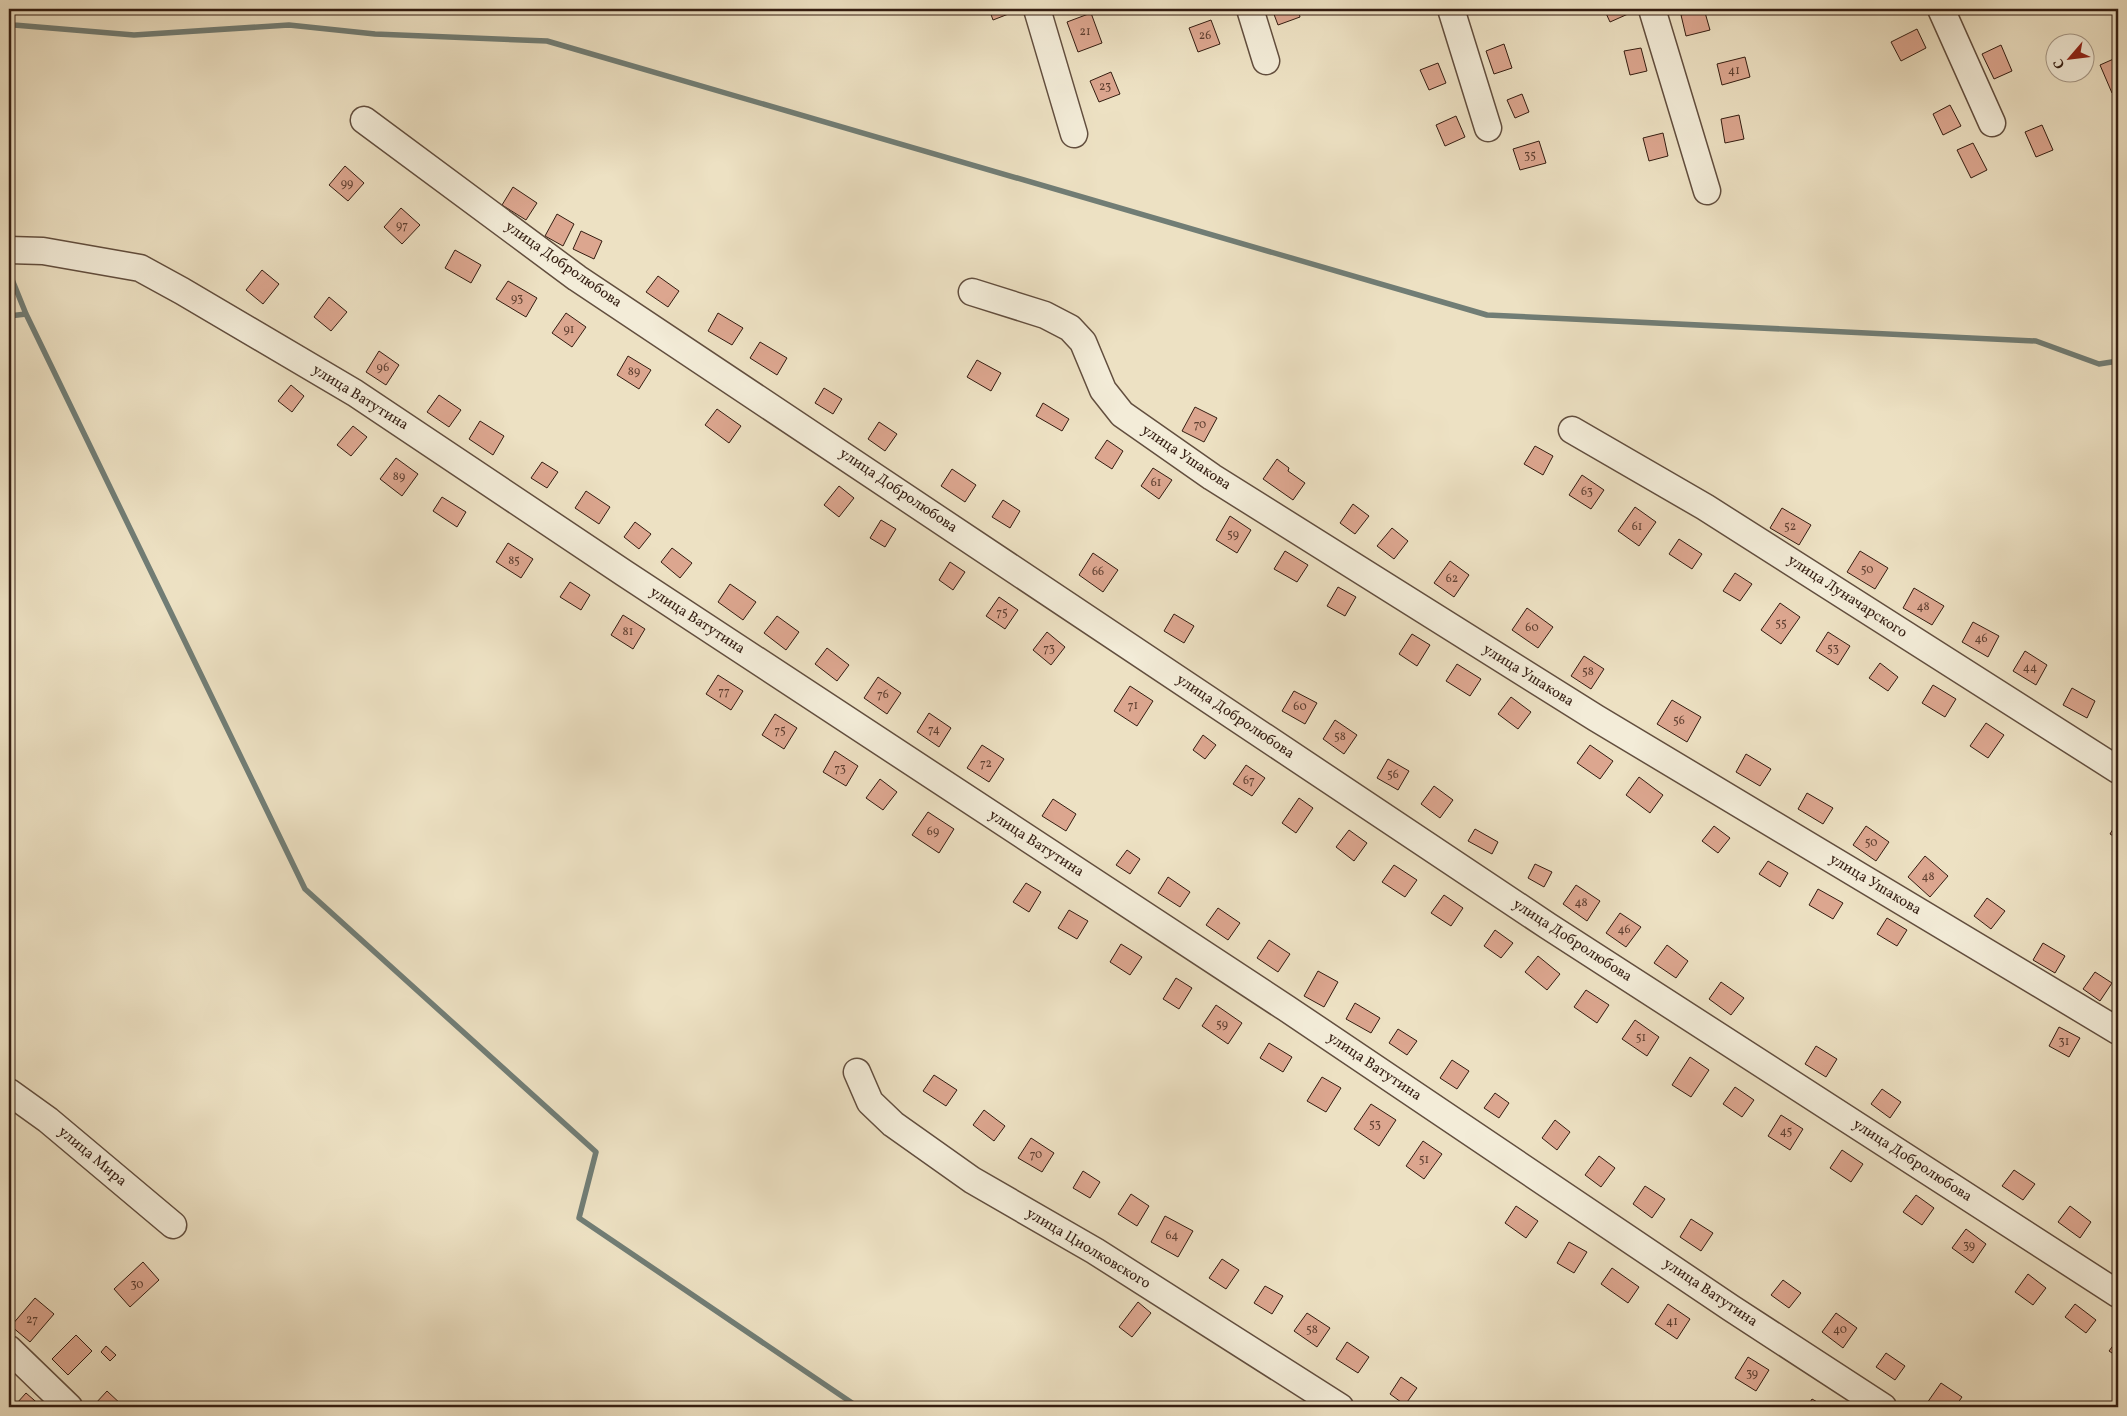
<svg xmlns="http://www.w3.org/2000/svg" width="2127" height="1416" font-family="Vollkorn,serif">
<rect width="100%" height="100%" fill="#ede1c3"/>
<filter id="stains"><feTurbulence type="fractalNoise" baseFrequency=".004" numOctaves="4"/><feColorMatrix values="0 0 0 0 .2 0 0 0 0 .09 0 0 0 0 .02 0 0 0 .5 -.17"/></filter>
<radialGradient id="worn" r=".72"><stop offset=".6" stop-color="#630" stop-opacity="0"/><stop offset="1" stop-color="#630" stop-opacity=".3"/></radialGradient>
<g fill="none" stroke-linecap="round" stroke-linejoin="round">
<path stroke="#717d75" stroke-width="5.5" d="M9,23L14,25L134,35L289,25L375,34L547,41L1487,315L2036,341L2099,364L2118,361
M9,272L26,314L305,889L596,1152L579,1218L858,1407
M9,316L26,314"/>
</g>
<path fill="#dca68f" stroke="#341d11" d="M989,9H1009L1011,13L993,20Z
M1272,9H1298L1300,17L1278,25Z
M1604,9H1626L1628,14L1610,22Z
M1704,9L1710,30L1686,36L1681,15Z
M1091,13L1102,43L1078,52L1067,22Z
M1211,20L1220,44L1198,52L1189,28Z
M1917,29L1926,48L1901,61L1891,42Z
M1504,44L1512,68L1494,74L1486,51Z
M2001,45L2012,71L1994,79L1982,54Z
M1641,48L1647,71L1630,75L1624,51Z
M1745,57L1750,77L1722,85L1717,64Z
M2118,57V90L2112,93L2100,65Z
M1438,63L1446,83L1429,90L1420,70Z
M1111,72L1120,94L1099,102L1090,81Z
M1522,94L1529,112L1515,118L1507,100Z
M1950,105L1961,126L1943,135L1933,114Z
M1739,115L1744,139L1725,143L1721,119Z
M1456,116L1465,137L1445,146L1436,125Z
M2042,125L2053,150L2036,157L2025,132Z
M1663,133L1668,156L1649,161L1643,138Z
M1539,141L1546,163L1520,170L1513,149Z
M1973,143L1987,170L1971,178L1957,150Z
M345,166L364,183L348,201L329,185Z
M513,187L537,203L526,220L502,205Z
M401,208L420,225L402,244L384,227Z
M557,214L574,224L563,246L545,236Z
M581,231L602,241L594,259L573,249Z
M455,250L481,265L471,283L445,268Z
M262,270L279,284L263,304L246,290Z
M658,276L679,291L668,307L646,292Z
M508,281L537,298L526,317L496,299Z
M329,297L347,312L331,331L314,317Z
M566,313L586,327L572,347L552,333Z
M718,313L743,328L732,345L708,331Z
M760,342L787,358L777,375L750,358Z
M379,351L399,365L386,385L366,372Z
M628,356L651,370L639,389L617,375Z
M977,360L1001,373L991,391L967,377Z
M291,385L304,396L292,412L278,401Z
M824,388L842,399L833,414L815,403Z
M439,395L461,410L449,427L427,412Z
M1043,403L1069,419L1062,431L1036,416Z
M1195,407L1217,418L1204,442L1182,431Z
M717,409L741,426L729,443L705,425Z
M480,421L504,436L493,455L469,439Z
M879,422L897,434L885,451L868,439Z
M353,426L367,437L351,456L337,445Z
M1107,440L1123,451L1112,469L1095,458Z
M1535,446L1553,456L1543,475L1524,464Z
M396,458L418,474L402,496L380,479Z
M1277,459L1289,468L1288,471L1305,483L1293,500L1263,479Z
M542,462L558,472L547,488L531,478Z
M1153,468L1172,480L1159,499L1141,486Z
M952,469L976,485L965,502L941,486Z
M1582,475L1604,490L1591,509L1569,495Z
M839,486L854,498L839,517L824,505Z
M586,491L610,507L599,524L575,508Z
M442,497L466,512L457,527L433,511Z
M1003,500L1020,511L1010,528L992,517Z
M1353,504L1369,516L1355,534L1340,523Z
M1635,507L1656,522L1639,546L1618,531Z
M1782,508L1811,525L1799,545L1770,528Z
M1230,516L1251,530L1237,553L1216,540Z
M881,520L896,529L885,547L870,538Z
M635,522L651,534L639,549L624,537Z
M1392,528L1408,541L1394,559L1377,546Z
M1679,539L1702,554L1692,569L1669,554Z
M508,543L533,559L521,578L496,562Z
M672,548L692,563L680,578L661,562Z
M1285,551L1308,565L1297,582L1274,569Z
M1860,551L1888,568L1875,589L1847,572Z
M1093,553L1118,570L1103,592L1079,575Z
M1450,561L1469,575L1454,597L1434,583Z
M950,562L965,572L953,590L939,580Z
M1735,573L1752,584L1740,601L1723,591Z
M570,582L590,595L581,610L560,597Z
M730,584L756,602L743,620L718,602Z
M1338,587L1356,597L1345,616L1327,606Z
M1914,588L1944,606L1932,625L1903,608Z
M999,597L1018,610L1005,629L986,616Z
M1780,603L1800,617L1781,644L1761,630Z
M1527,608L1553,627L1538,648L1512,630Z
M1174,614L1194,626L1184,643L1164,631Z
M623,615L645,629L633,649L611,635Z
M777,616L799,632L786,650L764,633Z
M1973,622L1999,636L1988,657L1962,642Z
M1047,632L1065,647L1051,665L1033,650Z
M1828,632L1850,646L1838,665L1816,651Z
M1412,634L1430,645L1417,666L1399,654Z
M827,648L849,665L837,681L815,664Z
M2025,651L2047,665L2036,685L2013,671Z
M1584,656L1604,669L1591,689L1571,676Z
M1880,663L1898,677L1888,691L1869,678Z
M1457,664L1481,679L1470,696L1446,681Z
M718,675L743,691L731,710L706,694Z
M878,677L901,693L887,714L864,698Z
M1933,685L1956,699L1945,717L1922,703Z
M1130,686L1153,701L1137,726L1114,711Z
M2072,688L2095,701L2087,718L2063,705Z
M1294,691L1317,703L1305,724L1282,711Z
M1511,697L1531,712L1518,729L1498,714Z
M1672,700L1701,717L1687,742L1657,724Z
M929,713L951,728L939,747L917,732Z
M775,714L797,728L784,749L762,735Z
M1335,720L1357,735L1344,754L1323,739Z
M1986,723L2004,735L1988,758L1970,746Z
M1203,735L1216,745L1205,759L1193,750Z
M982,745L1004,759L989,782L967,768Z
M1590,745L1613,761L1600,779L1577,763Z
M835,751L858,766L846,786L823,772Z
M1746,754L1771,769L1760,786L1736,772Z
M1388,759L1409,771L1398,790L1377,778Z
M1246,765L1265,778L1252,796L1233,784Z
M1639,777L1663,795L1650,813L1626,795Z
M880,779L897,792L883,810L866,798Z
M1434,786L1453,800L1440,818L1421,804Z
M1807,793L1833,808L1823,824L1798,809Z
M1299,798L1313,808L1296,833L1282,823Z
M1053,799L1076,814L1066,831L1042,816Z
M928,812L954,829L939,853L912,835Z
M2118,821V839L2110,834Z
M1714,826L1730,838L1718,853L1702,841Z
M1866,826L1889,842L1876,861L1853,845Z
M1475,829L1498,842L1492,854L1468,841Z
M1349,830L1367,843L1354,861L1336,847Z
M1127,850L1140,859L1130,874L1116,865Z
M1925,856L1948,876L1930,897L1908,877Z
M1768,861L1788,873L1780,887L1759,874Z
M1535,864L1552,872L1544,887L1528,878Z
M1394,865L1417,880L1405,897L1382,882Z
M1168,877L1190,892L1180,907L1158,893Z
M1026,883L1041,892L1029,912L1013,902Z
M1576,885L1600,901L1587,921L1563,904Z
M1818,889L1843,903L1833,919L1809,905Z
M1444,895L1463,908L1451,926L1431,913Z
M1987,898L2005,911L1991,929L1974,916Z
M1218,908L1240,923L1228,940L1206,925Z
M1069,910L1088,921L1077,939L1058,928Z
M1620,913L1641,927L1626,947L1606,933Z
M1887,918L1907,930L1897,946L1877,934Z
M1495,930L1513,943L1501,958L1484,946Z
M1269,940L1290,954L1278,972L1257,958Z
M2043,943L2065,956L2055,973L2033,960Z
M1121,944L1142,957L1130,975L1110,962Z
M1667,945L1688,961L1676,978L1654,963Z
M1538,956L1560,974L1547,990L1525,972Z
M1318,971L1338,982L1324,1007L1304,996Z
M2095,972L2112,983L2100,1001L2083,989Z
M1176,978L1192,988L1179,1009L1163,999Z
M1721,982L1744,998L1731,1015L1709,999Z
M1586,990L1609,1005L1597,1023L1574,1007Z
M1355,1003L1380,1018L1371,1033L1346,1019Z
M1216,1005L1242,1023L1228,1044L1202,1026Z
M1635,1020L1659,1037L1647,1056L1622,1039Z
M2059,1027L2080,1038L2069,1057L2049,1046Z
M1398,1029L1417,1041L1407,1055L1389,1043Z
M1269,1043L1292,1057L1283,1072L1260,1058Z
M1816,1046L1837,1059L1826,1077L1805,1064Z
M1690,1057L1709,1070L1691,1097L1672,1085Z
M1452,1060L1469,1071L1457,1089L1440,1078Z
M934,1075L957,1090L946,1106L923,1091Z
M1322,1077L1341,1088L1326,1112L1307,1101Z
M1735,1087L1754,1100L1742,1117L1723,1104Z
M1882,1089L1901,1102L1890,1118L1871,1104Z
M1495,1093L1509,1103L1499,1118L1484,1108Z
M1371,1104L1396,1120L1379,1146L1354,1129Z
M984,1110L1005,1126L994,1141L973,1125Z
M1781,1115L1803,1129L1790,1150L1768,1136Z
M1555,1120L1570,1132L1557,1150L1542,1138Z
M1031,1138L1054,1153L1042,1172L1018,1158Z
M1423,1141L1442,1154L1424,1179L1406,1166Z
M1842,1150L1863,1164L1851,1182L1830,1168Z
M1599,1156L1615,1168L1601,1187L1585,1175Z
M2014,1170L2035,1184L2023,1200L2002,1186Z
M1083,1171L1100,1182L1090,1198L1073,1188Z
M1645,1186L1665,1199L1652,1218L1633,1204Z
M1131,1194L1149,1206L1137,1226L1118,1214Z
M1916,1195L1934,1208L1922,1225L1903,1212Z
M1516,1206L1538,1221L1526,1238L1505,1223Z
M2070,1206L2091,1222L2080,1238L2058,1222Z
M1165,1216L1193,1231L1178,1257L1151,1242Z
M1691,1219L1713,1233L1701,1251L1680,1237Z
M1966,1229L1986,1244L1973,1263L1952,1248Z
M1569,1242L1587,1252L1574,1273L1557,1263Z
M1222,1259L1239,1270L1226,1289L1209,1278Z
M143,1262L159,1280L130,1307L114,1289Z
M1612,1268L1639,1287L1628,1303L1601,1284Z
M2028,1274L2046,1288L2033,1305L2015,1292Z
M1783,1280L1801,1293L1789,1308L1771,1295Z
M1265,1286L1283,1296L1272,1314L1254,1303Z
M35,1298L54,1314L30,1342L11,1326Z
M1138,1302L1151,1313L1132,1337L1119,1327Z
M1668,1304L1690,1319L1677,1339L1655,1324Z
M2075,1304L2096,1320L2086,1333L2065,1317Z
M1307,1313L1330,1328L1317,1347L1294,1331Z
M1836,1313L1857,1328L1843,1348L1822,1332Z
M76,1335L92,1351L68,1375L52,1359Z
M2118,1339V1357L2109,1351Z
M1347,1342L1369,1357L1358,1373L1336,1359Z
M106,1346L116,1355L110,1361L101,1352Z
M1886,1353L1905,1366L1895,1380L1876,1367Z
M1748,1357L1769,1370L1756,1391L1735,1378Z
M1401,1377L1417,1388L1405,1405L1390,1394Z
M1941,1383L1962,1397L1955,1407H1933L1927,1403Z
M107,1391L123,1406L122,1407H99L95,1404Z
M26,1393L42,1407H11L9,1405V1395L17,1403Z
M1812,1399L1826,1407H1807Z"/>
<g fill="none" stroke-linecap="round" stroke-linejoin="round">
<g stroke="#624e3e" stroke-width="29">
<path id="minor" d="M1037,9L1074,134
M1250,9L1266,61
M1451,9L1488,128
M1652,9L1707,191
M1941,9L1992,123
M364,120L577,278L1548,926L2118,1294
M9,250L43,251L140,268L182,291L355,393L624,573L1286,1008L1731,1308L1883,1407
M972,292L1045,315L1070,328L1083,342L1103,390L1122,414L1212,477L1596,718L2118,1031
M1572,430L1705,507L2118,770
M857,1072L870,1102L893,1124L972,1180L1095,1251L1340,1407
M9,1092L48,1120L173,1225
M9,1349L69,1407"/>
</g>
<use href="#minor" stroke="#f3ecd8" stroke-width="26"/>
</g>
<g text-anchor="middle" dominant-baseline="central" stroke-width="4.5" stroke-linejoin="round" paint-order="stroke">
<g font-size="12" fill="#5e3f30">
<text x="1085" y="32">21</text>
<text x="1205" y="36">26</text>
<text x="1734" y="71">41</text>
<text x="1105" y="87">23</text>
<text x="1530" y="156">35</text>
<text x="347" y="184">99</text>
<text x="402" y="226">97</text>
<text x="517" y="299">93</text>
<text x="569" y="330">91</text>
<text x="383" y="368">96</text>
<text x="634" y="372">89</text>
<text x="1200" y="425">70</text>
<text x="399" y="477">89</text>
<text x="1156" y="483">61</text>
<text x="1587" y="492">63</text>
<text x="1637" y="527">61</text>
<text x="1790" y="527">52</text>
<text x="1233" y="535">59</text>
<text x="514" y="561">85</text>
<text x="1867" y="570">50</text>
<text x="1098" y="572">66</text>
<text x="1452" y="579">62</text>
<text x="1923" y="607">48</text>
<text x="1002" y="613">75</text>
<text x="1781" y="624">55</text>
<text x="1532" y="628">60</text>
<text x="628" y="632">81</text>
<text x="1981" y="639">46</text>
<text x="1049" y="649">73</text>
<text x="1833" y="649">53</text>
<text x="2030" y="668">44</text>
<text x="1588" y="672">58</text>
<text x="724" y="692">77</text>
<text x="883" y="695">76</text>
<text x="1133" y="706">71</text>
<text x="1300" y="707">60</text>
<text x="1679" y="721">56</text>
<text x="934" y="730">74</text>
<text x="780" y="731">75</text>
<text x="1340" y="737">58</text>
<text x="986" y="764">72</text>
<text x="840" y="769">73</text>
<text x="1393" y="775">56</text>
<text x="1249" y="781">67</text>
<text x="933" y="832">69</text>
<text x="1871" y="843">50</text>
<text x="1928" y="877">48</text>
<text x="1581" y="903">48</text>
<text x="1624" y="930">46</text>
<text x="1222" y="1025">59</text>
<text x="1641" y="1038">51</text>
<text x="2064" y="1042">31</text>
<text x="1375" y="1125">53</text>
<text x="1786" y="1132">45</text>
<text x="1036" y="1155">70</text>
<text x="1424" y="1160">51</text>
<text x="1172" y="1236">64</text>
<text x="1969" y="1246">39</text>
<text x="137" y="1285">30</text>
<text x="32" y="1320">27</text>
<text x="1672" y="1322">41</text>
<text x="1312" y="1330">58</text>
<text x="1840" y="1330">40</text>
<text x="1752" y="1374">39</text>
</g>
<g font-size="15" fill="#341d11" stroke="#f3ecd8">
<text transform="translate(563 265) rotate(35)">улица Добролюбова</text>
<text transform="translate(360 398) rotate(32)">улица Ватутина</text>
<text transform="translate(1186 458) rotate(34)">улица Ушакова</text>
<text transform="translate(898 491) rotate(34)">улица Добролюбова</text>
<text transform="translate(1847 597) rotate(33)">улица Луначарского</text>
<text transform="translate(697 621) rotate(33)">улица Ватутина</text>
<text transform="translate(1528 676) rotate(32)">улица Ушакова</text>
<text transform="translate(1235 717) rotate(34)">улица Добролюбова</text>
<text transform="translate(1036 844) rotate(33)">улица Ватутина</text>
<text transform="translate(1875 885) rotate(31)">улица Ушакова</text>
<text transform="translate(1572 941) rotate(33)">улица Добролюбова</text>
<text transform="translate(1374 1067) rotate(34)">улица Ватутина</text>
<text transform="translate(92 1157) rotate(40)">улица Мира</text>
<text transform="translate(1912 1161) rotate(33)">улица Добролюбова</text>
<text transform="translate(1088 1249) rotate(31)">улица Циолковского</text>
<text transform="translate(1710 1293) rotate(34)">улица Ватутина</text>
</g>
</g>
<rect width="2127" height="1416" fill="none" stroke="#ede1c3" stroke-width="30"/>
<rect x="10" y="10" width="2107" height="1396" fill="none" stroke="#341d11" stroke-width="2.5"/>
<rect x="15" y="15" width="2097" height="1386" fill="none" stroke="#341d11"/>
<g transform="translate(2070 58) rotate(242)"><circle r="24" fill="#f3ecd8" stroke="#a79988"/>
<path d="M0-4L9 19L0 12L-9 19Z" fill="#8f2418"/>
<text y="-8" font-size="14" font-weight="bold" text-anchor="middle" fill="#341d11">С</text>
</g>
<rect width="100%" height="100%" filter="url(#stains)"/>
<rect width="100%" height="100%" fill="url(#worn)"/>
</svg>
